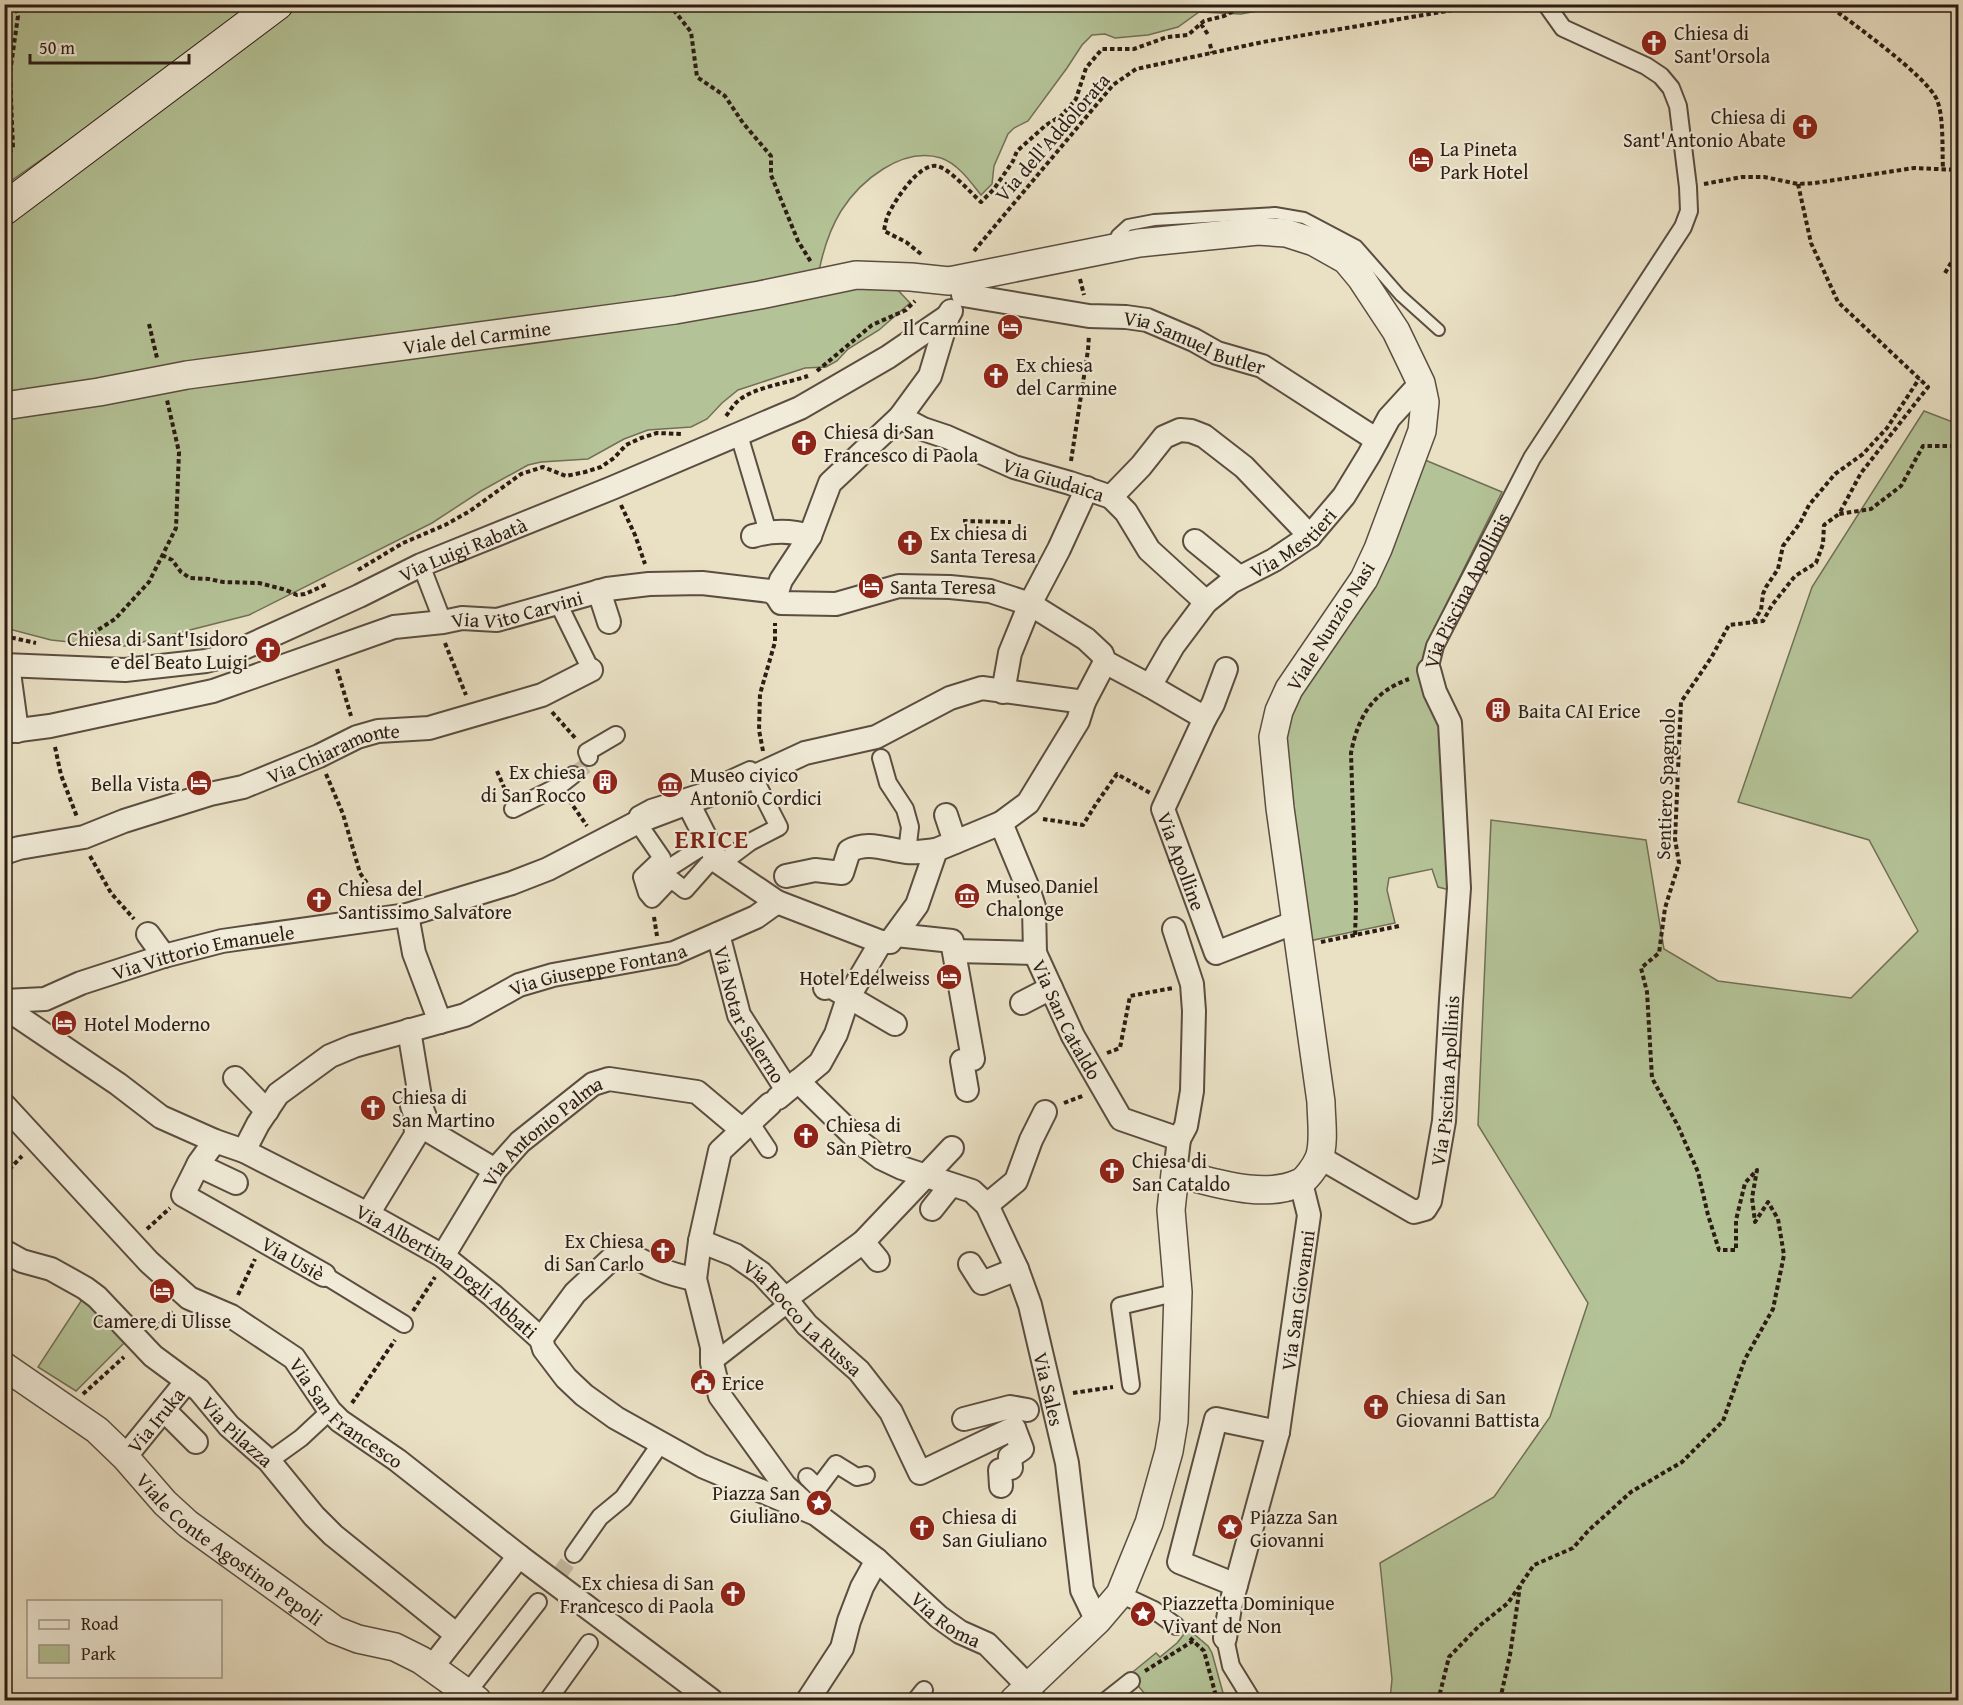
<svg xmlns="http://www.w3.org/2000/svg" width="1963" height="1705" font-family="'Gentium Book Plus',serif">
<rect width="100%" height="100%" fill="#eae1c5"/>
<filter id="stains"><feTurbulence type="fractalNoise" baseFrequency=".00333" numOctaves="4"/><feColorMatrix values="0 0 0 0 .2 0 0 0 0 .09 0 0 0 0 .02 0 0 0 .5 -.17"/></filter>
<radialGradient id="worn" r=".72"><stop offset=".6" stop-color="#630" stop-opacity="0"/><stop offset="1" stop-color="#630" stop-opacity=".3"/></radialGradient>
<path fill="#b4c397" stroke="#707056" stroke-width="1.5" d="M5,5H252L85,129L5,185Z
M299,5H1289L1241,14L1199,12L1178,27L1148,35L1115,38L1105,34L1092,35L1082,45L1067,68L1028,121L1014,128L1008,134L994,166L992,184L981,195C970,181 958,164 941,158C902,146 860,181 841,211C830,229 823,251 819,271L761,285L5,392V225Z
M893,285L910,303L879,330L848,349L837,361L826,367L805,368L738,390L722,403L707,419L691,427L648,430L624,439L588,459L541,462L528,465L481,491L432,523L249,615L127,646H107L51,640L5,628L4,416L824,291Z
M1924,411L1958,424V1700H1390L1392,1679L1380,1563L1494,1497L1550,1417L1588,1303L1478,1125L1491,820L1646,840L1664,949L1718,981L1851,998L1918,931L1869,840L1738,802L1812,587Z
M1425,460L1502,492L1430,637L1419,677L1423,688L1443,732L1450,890L1438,887L1432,869L1389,878L1387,890L1395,923L1309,941L1283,741L1289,708L1367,597Z
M85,1295L129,1338L76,1391L38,1367Z
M1188,1629L1208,1646L1212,1653L1225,1700H1150L1129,1675L1156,1653L1160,1657L1177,1643Z"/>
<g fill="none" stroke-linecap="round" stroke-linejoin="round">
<path stroke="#c4baa2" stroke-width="16" stroke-dasharray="16 8" stroke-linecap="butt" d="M573,775L591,762L589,757
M558,1576L574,1554"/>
<g stroke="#5b4d40" stroke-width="14">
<path id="service" d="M1113,245L1117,235L1128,225L1154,220L1275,213L1304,218L1357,246L1400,295L1439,330"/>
</g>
<g stroke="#5b4d40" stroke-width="20">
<g id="pedestrian">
<path d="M739,435L768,532"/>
<path d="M421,565L443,622"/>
<path d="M558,603L591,670"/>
<path id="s1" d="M1429,670L1435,646L1532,458L1683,227L1689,211L1688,187L1678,106L1671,88L1661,76L1646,66L1563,28L1546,4"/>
<path d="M589,757L587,752L616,735"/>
<path d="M881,758L888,783L905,809L910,827L907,852"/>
<path d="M750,770L779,827L750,842L726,860L708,864L685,890L671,879L652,899L647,893L642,877L662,858L642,829L638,815L651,808L702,792Z"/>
<path d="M513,809L559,786L573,775"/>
<path d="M655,884L669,868L708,843"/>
<path d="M750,1122L768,1149"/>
<path d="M324,1275L404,1324"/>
<path d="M712,1363L789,1303"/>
<path d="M1131,1385L1120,1306L1178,1292"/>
<path d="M269,1461L301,1438L330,1411"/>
<path d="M807,1477L818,1488L836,1464L857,1477L866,1475"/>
<path d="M574,1554L600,1517L623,1498L661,1443"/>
<path d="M1120,1594L1154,1610L1176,1626"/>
<path d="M1225,1638L1231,1666L1252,1700"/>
<path d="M1028,1686L1038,1700"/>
<path d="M467,1693L538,1602"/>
<path d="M548,1700L589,1643"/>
<path d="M916,1700L924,1690"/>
<path d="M1107,1700L1131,1681"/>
</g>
</g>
<g stroke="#5b4d40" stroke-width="26">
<g id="minor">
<path id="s2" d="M963,295L1089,316L1126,317L1147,320L1194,340L1217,353L1262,366L1377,440"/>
<path id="s3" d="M900,417L923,429L947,437L1014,467L1070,483L1111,497L1126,512L1149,550L1206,602"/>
<path d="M1111,497L1141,466L1164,437L1180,430L1191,431L1204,436L1244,467L1310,536"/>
<path d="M753,536C773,530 790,530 810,536"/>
<path d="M1195,541L1239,577"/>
<path d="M599,591L609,622"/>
<path d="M776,595L781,580L810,536L830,483L900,417L930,376L948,316L951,311"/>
<path id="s4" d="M4,665L125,670L206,661L226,656L359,596L421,565L612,488L800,408L888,357L948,316"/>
<path d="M8,665L17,731"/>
<path id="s5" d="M1150,686L1173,646L1206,602L1231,582L1274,560L1310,536L1344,496L1369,455L1389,418L1421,383"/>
<path d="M1003,692L1010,653L1030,604L1059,549L1087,488"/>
<path d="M1205,718L1213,704L1226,669"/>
<path id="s6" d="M4,732L50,726L213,691L394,627L443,622L462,618L497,620L607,589L649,584L702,583L770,591L776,595L781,603L836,604L899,586L950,587L990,591L1030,604L1086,639L1102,654L1105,662L1150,686L1205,718L1163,809L1216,953L1296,922"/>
<path d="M688,803L718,862L777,902L881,942H890L917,905L936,850L1001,823L1028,803L1078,721L1084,702L1105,662"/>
<path d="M946,815L955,842"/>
<path id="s7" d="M1001,823L1028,888L1034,907L1035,953L1073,1036L1121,1119L1179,1139L1175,1173"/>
<path id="s8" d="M4,853L19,848L84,837L124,821L210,794L243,787L319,756L357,737L378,731L429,728L542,695L591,670"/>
<path d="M786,876L815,870L842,873L849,851C868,840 887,850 907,852C916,853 927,851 936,850"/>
<path d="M407,915L414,953L440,1022"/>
<path d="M1174,929L1192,984L1194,1011L1192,1091L1186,1126L1179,1139"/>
<path d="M148,934L164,956"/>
<path id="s9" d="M718,934L739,1015L787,1090"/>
<path d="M896,935L952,941L973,1059L962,1061L967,1090"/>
<path d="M955,951L1035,953"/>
<path d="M825,988L830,986L895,1024"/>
<path id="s10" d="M4,1001L45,999L81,983L164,956L222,941L407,915L512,883L548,869L640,821L738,784L805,753L876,737L950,698L982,688L1084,702"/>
<path d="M1022,1003L1051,988"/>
<path id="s11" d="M4,1007L118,1084L161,1117L215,1141L244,1151L368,1214L443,1256L492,1295L541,1339L544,1349L566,1378L584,1395L616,1418L702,1466L816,1514L877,1560L939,1617L960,1632L987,1644L1028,1686"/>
<path d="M409,1030L422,1109L431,1132L495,1170"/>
<path d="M235,1078L267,1111"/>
<path id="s12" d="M798,1081L860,1142L881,1158L902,1168L972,1191L987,1205L1017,1269L1030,1305L1067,1463L1082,1590L1097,1621"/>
<path d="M778,1098L820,1063L836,1034L848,998L881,942"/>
<path d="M770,1104L720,1151L700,1241L695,1279L712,1347V1363L720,1396L785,1486L805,1504"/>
<path id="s13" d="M4,1105L149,1262L189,1298L231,1316L294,1358L330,1411L340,1421L397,1460L519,1556L711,1700"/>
<path id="s14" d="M215,1141L199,1163L183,1195L324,1275"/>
<path id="s15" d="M244,1151L258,1124L278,1094L330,1056L354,1046L465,1015L519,985L553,975L674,953L756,917L777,902"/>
<path id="s16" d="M1319,1157L1414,1212L1425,1209L1430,1201L1444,1121L1451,1000L1459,888L1450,723L1435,692L1429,670"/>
<path d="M198,1165L236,1183"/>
<path d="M987,1205L1016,1181L1031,1140L1045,1112"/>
<path d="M932,1209L951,1185"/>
<path d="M368,1214L416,1135L415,1114L412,1106"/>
<path id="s17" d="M700,1241L735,1255L761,1273L789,1303L807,1325L859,1371L891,1412L920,1473L1014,1428"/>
<path d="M863,1242L878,1260"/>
<path id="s18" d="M4,1251L22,1261L51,1269L85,1288L97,1297L153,1356L199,1390L229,1426L269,1461L314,1516L333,1535L457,1635"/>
<path id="s19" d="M443,1256L495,1170L520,1142L593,1084L609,1079L697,1092L741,1129"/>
<path d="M970,1264L982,1283L1017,1269"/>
<path d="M785,1299L863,1242L952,1148"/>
<path d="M541,1339L575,1293L621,1250C645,1263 668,1275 695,1279"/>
<path d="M164,1410L196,1442"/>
<path d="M964,1419L1010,1407L1027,1410"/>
<path id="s20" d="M125,1457L187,1381"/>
<path d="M1001,1486L1000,1470L1011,1468L1010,1457L1022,1449L1014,1428"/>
<path d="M1236,1585L1179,1562L1216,1419L1278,1432"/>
<path id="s21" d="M1225,1638L1230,1607L1278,1432L1309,1215L1301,1183"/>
<path d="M432,1667L519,1556"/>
<path d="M808,1700L842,1648L849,1621L862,1587L877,1560"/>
</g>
</g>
<g stroke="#5b4d40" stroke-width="30">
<g id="tertiary">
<path id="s22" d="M4,406L99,392L187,375L675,310L760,295L856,275L911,277L949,281L1139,243L1258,231L1286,233L1314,242L1346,260L1361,278L1396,331L1421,383L1425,402L1422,431L1378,549L1364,579L1289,689L1279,711L1273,737L1280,808L1321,1102C1321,1117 1325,1143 1319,1158C1316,1166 1306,1180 1299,1183C1262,1200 1211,1181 1175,1173L1171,1210L1178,1292L1174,1421L1169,1451L1149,1523L1120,1594L1097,1621L1014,1700"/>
<path id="s23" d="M4,1366L97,1430L125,1457L165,1503L188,1524L335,1630L358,1639L395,1647L421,1660L477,1700"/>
</g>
</g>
<g stroke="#2b1c14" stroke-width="34">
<path id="secondary" d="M4,209L277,4"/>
</g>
<path stroke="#2b1c14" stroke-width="4" stroke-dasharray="4.5 3" stroke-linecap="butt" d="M669,4L691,32L697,77L725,96L743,123L771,156V175L798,241L811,262
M1279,4L1291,8H1307L1311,4
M1518,4L1530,13
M1826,4C1851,22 1927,76 1937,100C1944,117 1942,151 1943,169
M1201,24L1209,36
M1210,44L1212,53
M4,159L13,148L10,73L18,16L15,4
M1704,184L1742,177H1764L1798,184L1815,183L1914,168L1958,170
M1798,184L1811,243L1838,302L1928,387L1861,473L1839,514L1871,509L1901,486L1923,446H1958
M974,251L1113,85L1136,69L1263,42L1488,4
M921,254L906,242L884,231C885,225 886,219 889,213C896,199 919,163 937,166C949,168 971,193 981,202L994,189L1013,161L1017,151L1046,125L1061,116L1076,99L1086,68L1102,49H1134L1167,37L1188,35L1204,21L1224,16L1247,4
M1945,273L1958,251
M1080,279L1084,295
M149,324L157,358
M817,371L872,325L906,310L915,301
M726,416C730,411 733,405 738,401C754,387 788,383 808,376
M1071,461L1088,350L1089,335
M621,505L635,535L645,564
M963,521L1011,522
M162,555L172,560L181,572L190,578L209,579L223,582L259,583L286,590L297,595L305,594L327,584
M1958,559L1955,582L1958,581
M358,570L403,543L445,525L470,511L521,474L543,467L566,476L585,472L601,467L614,458L626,445L641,438L657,433L682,434
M1753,622L1761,610L1763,594L1766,587L1778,569L1783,546L1800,523L1809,505L1835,474L1863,454L1887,428L1919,379
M4,636L36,643
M445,643L466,695
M73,646L115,619L149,582L176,528L179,452L167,400
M337,669L351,716
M1958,699L1954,708L1958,717
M552,712L577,740
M55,747L61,775L77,817
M763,751L759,730L760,694L775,642V623
M497,771L506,792
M326,774L343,814L360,873L369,886L372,898
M569,800L587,826
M1043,819L1083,825L1096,804L1117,774L1150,793
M90,856L111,893L134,919
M654,917L657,936
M1355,935L1356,906L1351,753C1358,716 1373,692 1409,679
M1321,942L1399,926
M1107,1053L1120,1048L1130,996L1173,988
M1064,1103L1085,1095
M4,1175L22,1156
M147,1229L170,1208
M4,1292L12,1279
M238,1295L255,1259
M413,1311L435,1277
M154,1329L173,1312
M1073,1393L1113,1387
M83,1394L124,1357
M352,1403L395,1340
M1190,1638L1204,1651L1217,1700
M1145,1671L1193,1641
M1435,1700L1440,1693L1449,1657L1479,1626L1508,1603L1534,1565L1573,1548L1589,1530L1631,1492L1682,1462L1723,1421L1745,1359L1773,1309L1784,1255L1778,1219L1768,1202L1755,1222L1752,1198L1757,1170L1745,1183L1736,1220V1250H1719L1708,1215L1698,1172L1678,1126L1652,1078L1647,992L1641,968L1659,953L1665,908L1679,863L1675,839L1681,702L1711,658L1729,625L1763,621L1772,605L1795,576L1816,563L1823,544L1824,525L1839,514
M1500,1700L1510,1655L1520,1586
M1781,1700H1793"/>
<use href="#service" stroke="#f1ecd9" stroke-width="10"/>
<use href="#pedestrian" stroke="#f1ecd9" stroke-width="16"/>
<use href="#minor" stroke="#f1ecd9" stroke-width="22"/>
<use href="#tertiary" stroke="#f1ecd9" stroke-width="27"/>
<use href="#secondary" stroke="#f1ecd9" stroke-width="32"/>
</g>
<defs>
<g id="church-disc" transform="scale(1.35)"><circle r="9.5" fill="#8f2418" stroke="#f1ecd9"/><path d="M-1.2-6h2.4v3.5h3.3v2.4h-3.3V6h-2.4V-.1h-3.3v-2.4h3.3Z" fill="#fff"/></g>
<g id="hotel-disc" transform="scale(1.35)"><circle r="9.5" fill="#8f2418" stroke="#f1ecd9"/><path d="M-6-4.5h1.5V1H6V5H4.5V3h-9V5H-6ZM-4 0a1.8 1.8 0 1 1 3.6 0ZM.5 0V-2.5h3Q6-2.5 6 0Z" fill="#fff"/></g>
<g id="building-disc" transform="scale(1.35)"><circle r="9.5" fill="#8f2418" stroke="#f1ecd9"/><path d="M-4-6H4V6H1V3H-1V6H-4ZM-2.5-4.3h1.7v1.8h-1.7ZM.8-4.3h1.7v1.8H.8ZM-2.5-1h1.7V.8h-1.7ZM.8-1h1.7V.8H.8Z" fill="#fff"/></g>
<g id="museum-disc" transform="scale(1.35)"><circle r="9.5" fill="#8f2418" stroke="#f1ecd9"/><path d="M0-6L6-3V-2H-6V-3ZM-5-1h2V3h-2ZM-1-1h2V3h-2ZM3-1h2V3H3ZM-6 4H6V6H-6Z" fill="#fff"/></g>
<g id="civic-disc" transform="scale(1.35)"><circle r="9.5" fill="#8f2418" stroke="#f1ecd9"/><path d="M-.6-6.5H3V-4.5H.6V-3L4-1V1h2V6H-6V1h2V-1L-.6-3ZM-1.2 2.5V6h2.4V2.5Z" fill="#fff"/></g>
<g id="sight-disc" transform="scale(1.35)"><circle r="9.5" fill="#8f2418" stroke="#f1ecd9"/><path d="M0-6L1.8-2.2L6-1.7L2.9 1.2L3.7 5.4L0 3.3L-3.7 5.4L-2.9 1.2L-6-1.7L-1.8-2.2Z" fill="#fff"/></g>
</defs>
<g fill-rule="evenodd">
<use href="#church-disc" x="1654" y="43"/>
<use href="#church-disc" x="1805" y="127"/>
<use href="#hotel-disc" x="1421" y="160"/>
<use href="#hotel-disc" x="1010" y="327"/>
<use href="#church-disc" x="996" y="376"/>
<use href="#church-disc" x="804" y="443"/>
<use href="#church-disc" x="910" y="543"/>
<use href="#hotel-disc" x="871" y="586"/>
<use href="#church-disc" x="268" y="650"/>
<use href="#building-disc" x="1498" y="710"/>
<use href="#building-disc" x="605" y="782"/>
<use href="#hotel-disc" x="199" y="783"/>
<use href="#museum-disc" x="670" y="785"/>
<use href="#museum-disc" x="967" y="896"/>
<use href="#church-disc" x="319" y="900"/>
<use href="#hotel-disc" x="949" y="977"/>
<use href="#hotel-disc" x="64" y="1023"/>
<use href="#church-disc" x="373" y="1108"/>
<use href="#church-disc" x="806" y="1136"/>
<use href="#church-disc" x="1112" y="1171"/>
<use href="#church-disc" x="663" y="1251"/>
<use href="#hotel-disc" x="162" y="1291"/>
<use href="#civic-disc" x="703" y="1382"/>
<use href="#church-disc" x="1376" y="1407"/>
<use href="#sight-disc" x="819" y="1503"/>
<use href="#sight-disc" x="1230" y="1527"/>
<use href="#church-disc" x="922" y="1528"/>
<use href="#church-disc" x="733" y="1594"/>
<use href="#sight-disc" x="1143" y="1614"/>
</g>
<g text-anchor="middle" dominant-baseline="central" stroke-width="4.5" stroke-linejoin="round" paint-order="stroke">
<g font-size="20" fill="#2b1c14" stroke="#f1ecd9" text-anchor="start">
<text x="1674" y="32">Chiesa di<tspan x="1674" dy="23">Sant'Orsola</tspan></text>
<text x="1786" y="116" text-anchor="end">Chiesa di<tspan x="1786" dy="23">Sant'Antonio Abate</tspan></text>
<text x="1440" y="148">La Pineta<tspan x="1440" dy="23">Park Hotel</tspan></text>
<text x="990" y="327" text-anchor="end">Il Carmine</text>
<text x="1016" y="364">Ex chiesa<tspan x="1016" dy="23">del Carmine</tspan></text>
<text x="824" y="431">Chiesa di San<tspan x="824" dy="23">Francesco di Paola</tspan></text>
<text x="930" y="532">Ex chiesa di<tspan x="930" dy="23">Santa Teresa</tspan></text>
<text x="890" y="586">Santa Teresa</text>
<text x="248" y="638" text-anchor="end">Chiesa di Sant'Isidoro<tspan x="248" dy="23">e del Beato Luigi</tspan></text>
<text x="1518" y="710">Baita CAI Erice</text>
<text x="586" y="771" text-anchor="end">Ex chiesa<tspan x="586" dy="23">di San Rocco</tspan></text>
<text x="690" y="774">Museo civico<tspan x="690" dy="23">Antonio Cordici</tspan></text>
<text x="180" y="783" text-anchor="end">Bella Vista</text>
<text x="986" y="885">Museo Daniel<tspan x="986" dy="23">Chalonge</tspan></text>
<text x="338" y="888">Chiesa del<tspan x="338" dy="23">Santissimo Salvatore</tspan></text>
<text x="930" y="977" text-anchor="end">Hotel Edelweiss</text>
<text x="84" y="1023">Hotel Moderno</text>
<text x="392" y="1096">Chiesa di<tspan x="392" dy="23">San Martino</tspan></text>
<text x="826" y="1124">Chiesa di<tspan x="826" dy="23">San Pietro</tspan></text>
<text x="1132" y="1160">Chiesa di<tspan x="1132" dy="23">San Cataldo</tspan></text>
<text x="644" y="1240" text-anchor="end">Ex Chiesa<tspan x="644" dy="23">di San Carlo</tspan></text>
<text x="162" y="1320" text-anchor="middle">Camere di Ulisse</text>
<text x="722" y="1382">Erice</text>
<text x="1396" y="1396">Chiesa di San<tspan x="1396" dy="23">Giovanni Battista</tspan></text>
<text x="800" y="1492" text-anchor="end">Piazza San<tspan x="800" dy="23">Giuliano</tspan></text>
<text x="942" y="1516">Chiesa di<tspan x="942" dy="23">San Giuliano</tspan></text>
<text x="1250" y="1516">Piazza San<tspan x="1250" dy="23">Giovanni</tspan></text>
<text x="714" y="1582" text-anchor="end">Ex chiesa di San<tspan x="714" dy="23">Francesco di Paola</tspan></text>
<text x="1162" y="1602">Piazzetta Dominique<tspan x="1162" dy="23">Vivant de Non</tspan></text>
</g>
<g font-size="20" fill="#2b1c14" stroke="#f1ecd9">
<text transform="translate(1052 137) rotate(-49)">Via dell'Addolorata</text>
<text stroke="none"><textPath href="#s22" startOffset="478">Viale del Carmine</textPath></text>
<text stroke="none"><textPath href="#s2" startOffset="238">Via Samuel Butler</textPath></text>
<text stroke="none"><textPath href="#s3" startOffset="166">Via Giudaica</textPath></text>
<text stroke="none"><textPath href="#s5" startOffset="207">Via Mestieri</textPath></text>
<text stroke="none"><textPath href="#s4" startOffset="483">Via Luigi Rabatà</textPath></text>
<text stroke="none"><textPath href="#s1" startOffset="88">Via Piscina Apollinis</textPath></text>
<text stroke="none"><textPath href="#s6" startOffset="530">Via Vito Carvini</textPath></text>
<text transform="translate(1330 626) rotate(-58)">Viale Nunzio Nasi</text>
<text stroke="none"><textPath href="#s8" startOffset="346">Via Chiaramonte</textPath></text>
<text transform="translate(1665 784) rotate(-88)">Sentiero Spagnolo</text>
<text stroke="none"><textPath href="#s6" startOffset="1424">Via Apolline</textPath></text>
<text stroke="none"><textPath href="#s10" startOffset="207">Via Vittorio Emanuele</textPath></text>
<text stroke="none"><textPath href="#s15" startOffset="414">Via Giuseppe Fontana</textPath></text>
<text stroke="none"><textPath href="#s9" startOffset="87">Via Notar Salerno</textPath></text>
<text stroke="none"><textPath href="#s7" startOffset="210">Via San Cataldo</textPath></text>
<text stroke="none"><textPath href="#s16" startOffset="252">Via Piscina Apollinis</textPath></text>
<text stroke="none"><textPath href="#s19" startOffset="162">Via Antonio Palma</textPath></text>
<text stroke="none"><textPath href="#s14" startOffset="190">Via Usiè</textPath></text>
<text stroke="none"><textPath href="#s11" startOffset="518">Via Albertina Degli Abbati</textPath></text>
<text stroke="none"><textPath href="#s21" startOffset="346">Via San Giovanni</textPath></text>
<text stroke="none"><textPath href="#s17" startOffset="130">Via Rocco La Russa</textPath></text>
<text stroke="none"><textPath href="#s12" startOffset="426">Via Sales</textPath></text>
<text stroke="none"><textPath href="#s13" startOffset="466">Via San Francesco</textPath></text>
<text stroke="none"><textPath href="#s20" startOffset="48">Via Iruka</textPath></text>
<text stroke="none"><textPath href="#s18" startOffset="300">Via Pilazza</textPath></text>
<text stroke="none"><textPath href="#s23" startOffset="292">Viale Conte Agostino Pepoli</textPath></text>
<text stroke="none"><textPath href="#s11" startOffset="1136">Via Roma</textPath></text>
</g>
<g font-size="26" font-weight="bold" letter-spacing="1.5" fill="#7a1f14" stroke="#f1ecd9">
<text x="712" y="838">ERICE</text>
</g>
</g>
<rect width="1963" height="1705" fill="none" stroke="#eae1c5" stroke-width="24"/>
<rect x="6" y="6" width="1951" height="1693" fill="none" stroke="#2b1c14" stroke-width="3"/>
<rect x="12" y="12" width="1939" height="1681" fill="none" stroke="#2b1c14" stroke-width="1.5"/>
<rect x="27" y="1600" width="195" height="78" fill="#f1ecd9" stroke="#a2998a" stroke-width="1.5"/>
<rect x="39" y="1620" width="30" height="9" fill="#f1ecd9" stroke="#a2998a" stroke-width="1.5"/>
<text x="81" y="1630" font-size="18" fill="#2b1c14">Road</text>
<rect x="39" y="1645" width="30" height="18" fill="#b4c397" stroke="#a2998a" stroke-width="1.5"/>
<text x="81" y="1660" font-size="18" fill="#2b1c14">Park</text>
<path d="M30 54v9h159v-9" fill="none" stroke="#2b1c14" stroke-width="3"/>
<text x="39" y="54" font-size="18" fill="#2b1c14" stroke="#f1ecd9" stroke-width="4.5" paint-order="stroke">50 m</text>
<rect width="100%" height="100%" filter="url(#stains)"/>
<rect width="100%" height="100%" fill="url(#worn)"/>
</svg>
